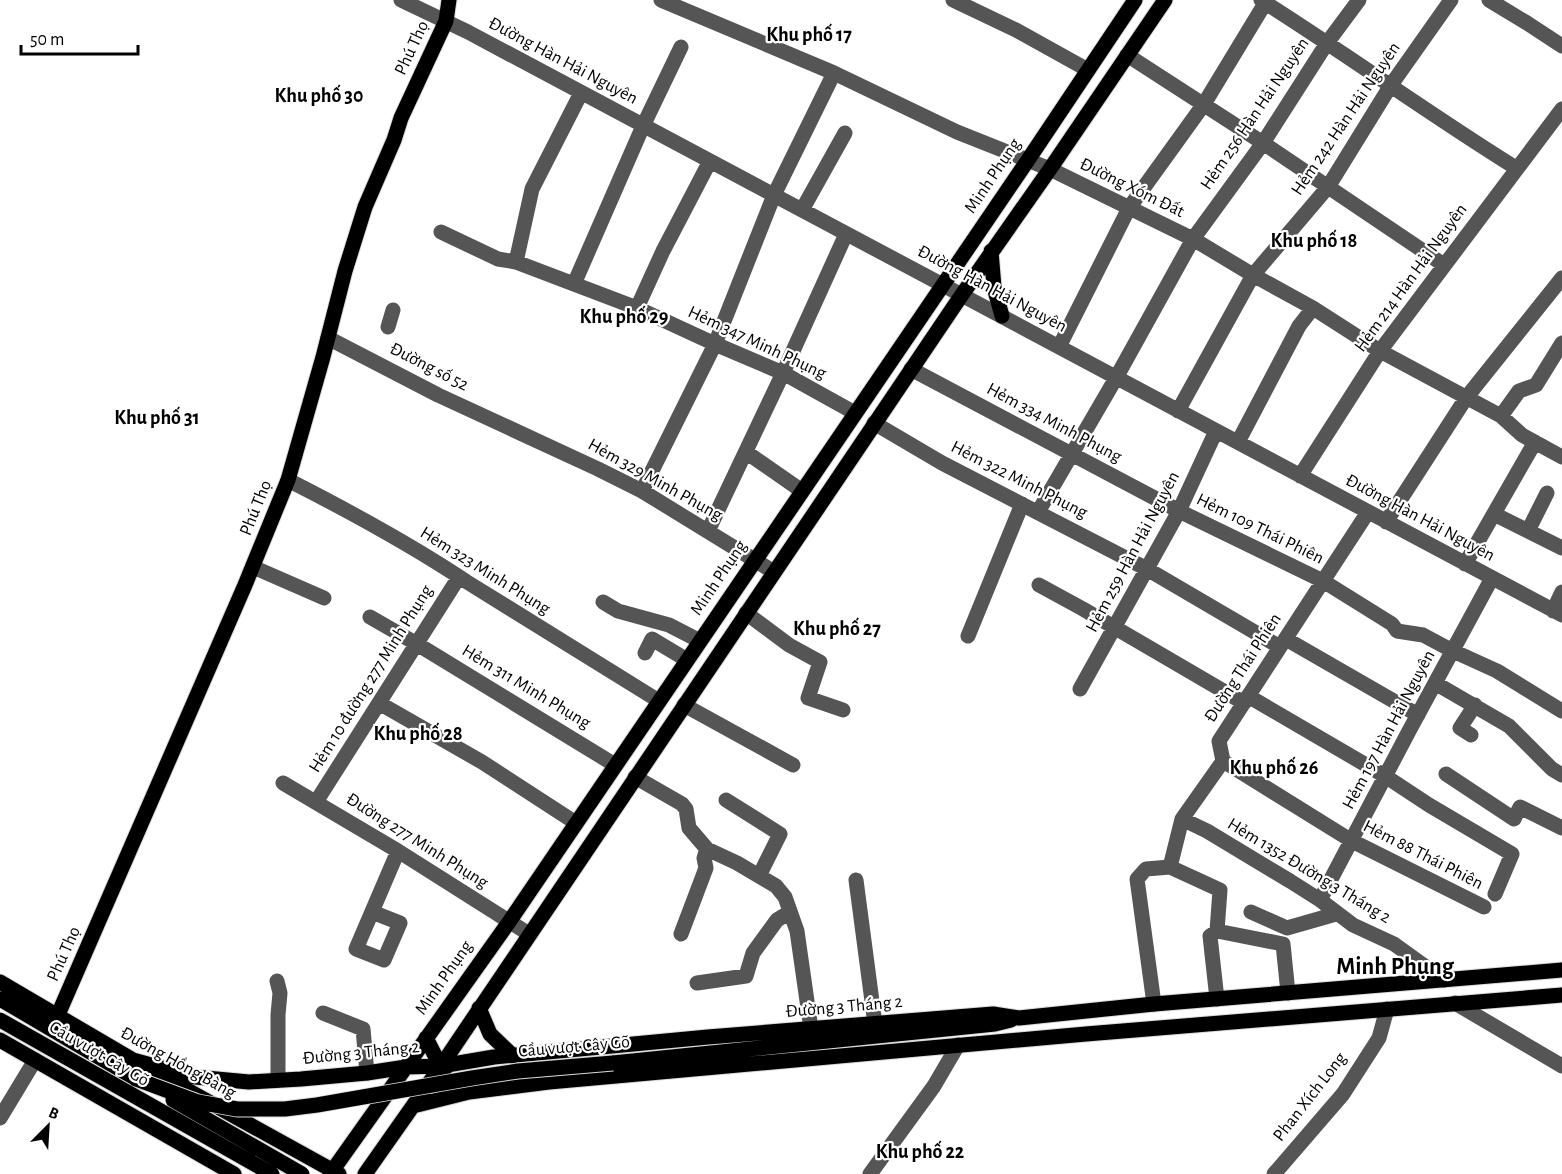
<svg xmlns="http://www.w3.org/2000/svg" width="1562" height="1174" font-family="'Alegreya Sans',sans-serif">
<rect width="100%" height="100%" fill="#fff"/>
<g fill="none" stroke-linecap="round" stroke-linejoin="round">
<g stroke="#dbdbdb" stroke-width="17">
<path id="major" d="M991,251L994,287L1002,316
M0,982L133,1060L339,1174
M0,999L136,1079
M479,1008L490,1034L513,1056
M57,1017L245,585L288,480L323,357L345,271L365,207L394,140L401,118L446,21L449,0
M426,1038L444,1073
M0,1040L234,1174
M133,1060L195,1077L249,1082L301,1079L367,1073L406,1067L441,1066L494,1057L708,1037L993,1014L1019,1018L1154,1004L1562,970
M613,1063L995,1024L1011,1020
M413,1106L469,1092L549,1082L1086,1034L1562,995
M330,1174L509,922L1028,160L1135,0
M365,1174L441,1066L961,296L1050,169L1165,0"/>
</g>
<path stroke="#555" stroke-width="15" d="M401,0L468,32L1562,615
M661,0L834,73L957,132L1050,169L1193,239L1253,275L1313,308L1380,351L1501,416L1522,435L1562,457
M953,0L1016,30L1088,70
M1261,0C1348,55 1429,114 1516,168
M1489,0L1527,23L1562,46
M1127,55L1263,143L1444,265
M802,210L845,133
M441,232L498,259L516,262L637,308L715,344L783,373L855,413
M516,262L532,189L581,93
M574,284L643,126L681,47
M637,308L663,251L710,161
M388,327L393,310
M328,338L438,395L598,469L642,491L774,572
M1059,347L1129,208L1204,104L1267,0
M911,369L1179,511L1323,581L1392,624L1397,631L1423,635L1453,651L1497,671L1562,711
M1178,411L1253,275L1328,187L1391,85L1451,0
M1501,416L1519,391L1536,385L1562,343
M874,423L942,463L1147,569L1280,647
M1238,442L1299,326L1313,308
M746,452L802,491
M1300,476L1380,351L1562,109
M288,480C349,511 410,544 467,582L659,701
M642,491L715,344L774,195L834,73
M1038,512L1116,378L1193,239L1263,143L1327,43L1359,0
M1494,514L1528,531L1547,493
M1386,522L1466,398L1562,278
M708,531L783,373L846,234
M1528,531L1562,548
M1465,564L1535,442
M253,567L324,598
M1039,585L1083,609L1244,703
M603,602L618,611L669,625L700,641
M1553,611L1562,592
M746,613L789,645L820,662L808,698L843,710
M370,617L417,644L615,765
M968,636L1022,504
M1286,639L1418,715
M645,653L652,639L687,660
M1435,683L1509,726L1552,769L1562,775
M1080,689L1179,511L1216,431
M1248,696L1385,776L1429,805L1512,854L1495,894
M379,703L482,762L576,823
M684,705L793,765
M1471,735L1460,728L1475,705
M1223,761L1352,841L1484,907
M1446,774L1514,819L1520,807L1562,828
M635,777L682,804L686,809L689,828L707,849
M283,783L398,851L529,934
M726,800L780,834L759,876
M316,802L459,577
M1182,819L1207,831L1290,881L1320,900L1353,925L1394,944L1444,980
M1170,867L1220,890L1217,931L1210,936L1217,999
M856,880L875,1024
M1320,900L1409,731L1492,578
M372,912L400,923L384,960L356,949L398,851
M1251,912L1287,928L1336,914
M1217,931L1283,944L1288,993
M681,934L706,868L704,858L707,849L737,863L776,886L785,897L797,931L811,1029
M277,981L280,993L278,1015V1080
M697,983L746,976L753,953L777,920L790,912
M1455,1003L1562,1066
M1154,1004L1137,879L1146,869L1170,867L1182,819L1223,761L1219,741L1368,512
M323,1013L363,1029L367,1073
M0,1118L35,1060
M870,1174L934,1086L958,1045
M1274,1174L1343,1094L1379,1038L1387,1009"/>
<use href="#major" stroke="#000" stroke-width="15"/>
<g stroke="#dbdbdb" stroke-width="17" stroke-linecap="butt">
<path id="major-bridge" d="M0,1020L272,1174
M136,1079L198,1102L237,1109H285L317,1105L472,1078L518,1071L613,1063
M173,1100L302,1174"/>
</g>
<use href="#major-bridge" stroke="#000" stroke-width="15"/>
</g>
<g text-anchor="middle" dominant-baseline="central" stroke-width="4.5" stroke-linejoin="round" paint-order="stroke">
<g font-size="18" fill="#000" stroke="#fff">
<text transform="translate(412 48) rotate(-65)">Phú Thọ</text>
<text transform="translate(563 61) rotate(28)">Đường Hàn Hải Nguyên</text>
<text transform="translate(1255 114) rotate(-56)">Hẻm 256 Hàn Hải Nguyên</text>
<text transform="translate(1346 119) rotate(-56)">Hẻm 242 Hàn Hải Nguyên</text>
<text transform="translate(993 176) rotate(-56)">Minh Phụng</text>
<text transform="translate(1132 188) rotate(26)">Đường Xóm Đất</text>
<text transform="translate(1411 278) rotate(-54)">Hẻm 214 Hàn Hải Nguyên</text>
<text transform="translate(992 289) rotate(28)">Đường Hàn Hải Nguyên</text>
<text transform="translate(757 343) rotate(25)">Hẻm 347 Minh Phụng</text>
<text transform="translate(429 367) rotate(27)">Đường số 52</text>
<text transform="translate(1054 423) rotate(28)">Hẻm 334 Minh Phụng</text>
<text transform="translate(655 480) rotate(29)">Hẻm 329 Minh Phụng</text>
<text transform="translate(1019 480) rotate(27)">Hẻm 322 Minh Phụng</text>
<text transform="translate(256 508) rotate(-68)">Phú Thọ</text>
<text transform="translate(1420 518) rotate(28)">Đường Hàn Hải Nguyên</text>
<text transform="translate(1260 529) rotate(26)">Hẻm 109 Thái Phiên</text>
<text transform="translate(1133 552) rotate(-62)">Hẻm 259 Hàn Hải Nguyên</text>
<text transform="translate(485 571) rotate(32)">Hẻm 323 Minh Phụng</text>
<text transform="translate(719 578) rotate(-56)">Minh Phụng</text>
<text transform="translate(1243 668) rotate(-57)">Đường Thái Phiên</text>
<text transform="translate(371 679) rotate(-58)">Hẻm 10 đường 277 Minh Phụng</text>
<text transform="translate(526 687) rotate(31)">Hẻm 311 Minh Phụng</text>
<text transform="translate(1389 730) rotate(-62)">Hẻm 197 Hàn Hải Nguyên</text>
<text transform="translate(417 841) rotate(32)">Đường 277 Minh Phụng</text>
<text transform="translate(1423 855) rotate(27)">Hẻm 88 Thái Phiên</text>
<text transform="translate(1309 871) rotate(31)">Hẻm 1352 Đường 3 Tháng 2</text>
<text transform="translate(64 954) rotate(-66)">Phú Thọ</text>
<text transform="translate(444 978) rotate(-55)">Minh Phụng</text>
<text transform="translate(844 1007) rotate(-5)">Đường 3 Tháng 2</text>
<text transform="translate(574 1047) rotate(-5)">Cầu vượt Cây Gõ</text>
<text transform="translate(361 1053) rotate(-6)">Đường 3 Tháng 2</text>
<text transform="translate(99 1054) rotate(30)">Cầu vượt Cây Gõ</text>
<text transform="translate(178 1063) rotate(29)">Đường Hồng Bàng</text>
<text transform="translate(1310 1097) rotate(-52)">Phan Xích Long</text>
</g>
<g font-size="20" font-weight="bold" fill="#000" stroke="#fff">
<text x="809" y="35">Khu phố 17</text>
<text x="319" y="96">Khu phố 30</text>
<text x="1314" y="241">Khu phố 18</text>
<text x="624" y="317">Khu phố 29</text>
<text x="157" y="418">Khu phố 31</text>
<text x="837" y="629">Khu phố 27</text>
<text x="418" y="734">Khu phố 28</text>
<text x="1274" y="768">Khu phố 26</text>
<text x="920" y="1152">Khu phố 22</text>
</g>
<g font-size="24" font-weight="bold" fill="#000" stroke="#fff">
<text x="1395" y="967">Minh Phụng</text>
</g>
</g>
<g transform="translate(48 1126) rotate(24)" stroke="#ffffff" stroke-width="4.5" paint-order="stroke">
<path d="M0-4.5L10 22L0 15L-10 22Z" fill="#000000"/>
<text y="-9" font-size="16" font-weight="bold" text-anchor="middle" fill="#000000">B</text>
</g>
<path d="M21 45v9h117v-9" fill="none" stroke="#000000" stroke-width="3"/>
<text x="30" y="45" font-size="18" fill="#000000" stroke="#ffffff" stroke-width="4.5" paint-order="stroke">50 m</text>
</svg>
